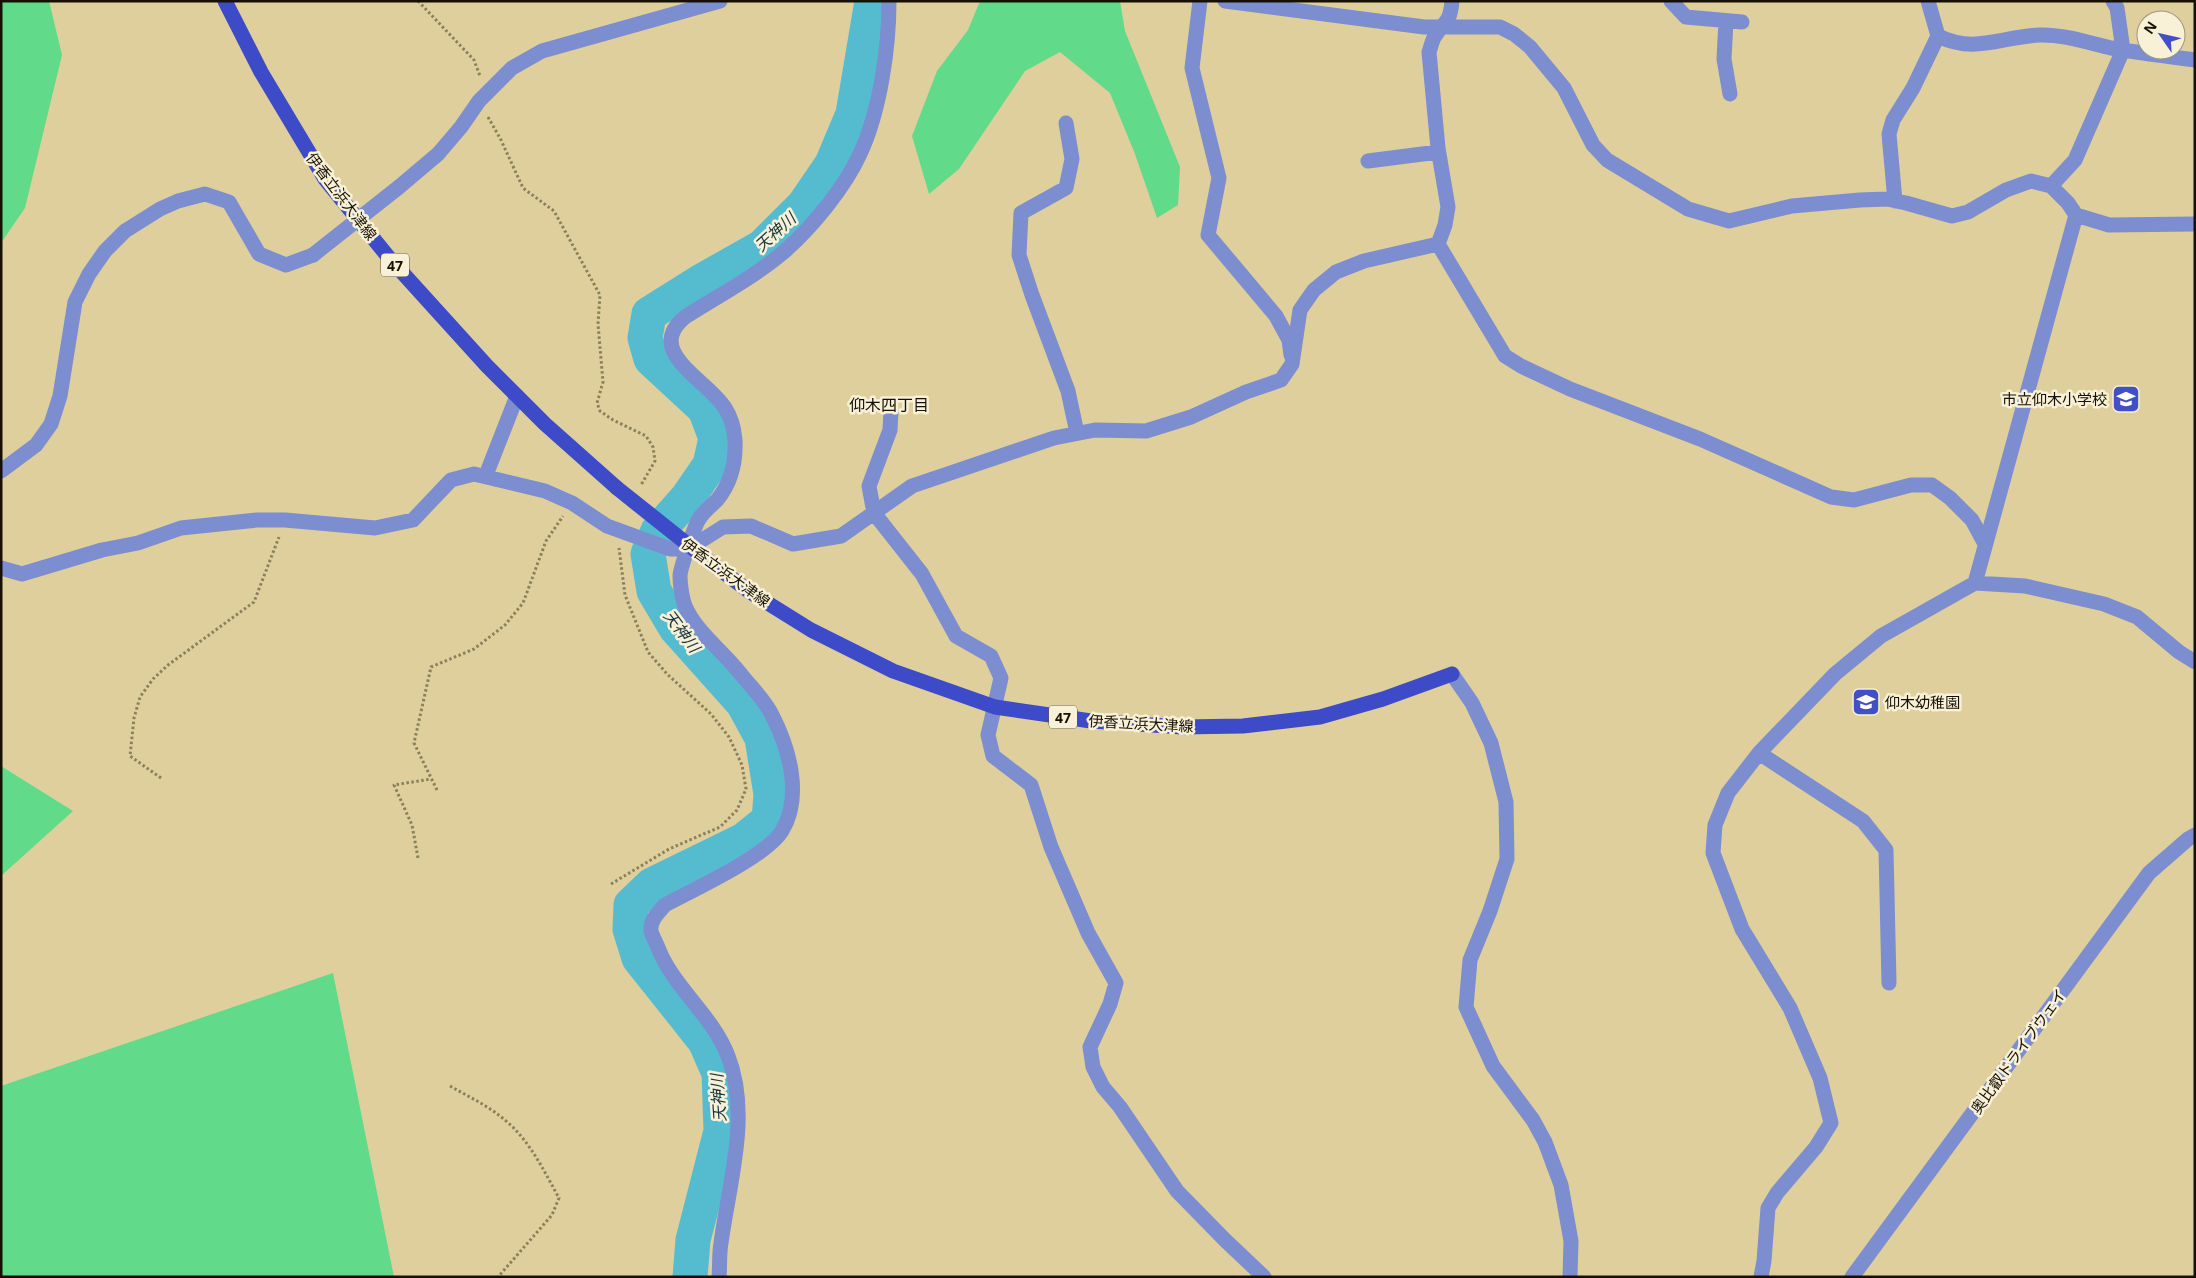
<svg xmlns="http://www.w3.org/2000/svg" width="2196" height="1278" font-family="'Noto Sans','Noto Sans JP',sans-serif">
<rect width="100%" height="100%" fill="#dfcf9d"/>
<path fill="#61da8a" d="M1,1H49L62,55L25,208L1,243Z
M980,1H1120L1125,31L1180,167L1178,205L1157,218L1135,154L1110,93L1060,52L1025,71L959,169L929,194L912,136L937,71L968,30Z
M1,766L73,811L1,876Z
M333,973L394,1277H1V1086Z"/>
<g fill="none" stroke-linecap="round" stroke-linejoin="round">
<path stroke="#55bcd0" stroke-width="35" d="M690,1277L693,1240L721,1131L719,1073L705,1041L639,958L630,929L631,905L652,885L744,840L769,820L771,794L762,738L743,703L676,628L654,591L648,554L658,531L688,497L710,465L716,438L705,409L651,359L645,338L649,314L700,282L762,247L804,205L832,164L853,114L872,1"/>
<path stroke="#8c805c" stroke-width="3" stroke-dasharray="2.5 2.5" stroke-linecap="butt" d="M418,1L474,60L480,76
M488,117L501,140L523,188L554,211L600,295L598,324L603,382L597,403L600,411L613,420L646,436L653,447L655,461L641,485
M161,778L130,756L134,718L140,697L153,679L168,665L254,602L279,537
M437,790L414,743L431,667L474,649L505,625L523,603L546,541L563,516
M418,858L412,825L394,785L431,779
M611,884L669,849L720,827L737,810L746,789L742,765L729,737L711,714L667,674L648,652L625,595L619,548
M450,1086C469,1097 489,1106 506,1121C530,1141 544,1171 559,1198L552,1215L498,1277"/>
<path stroke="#7c8dd0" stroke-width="15" d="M1200,1L1192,68L1219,178L1208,235L1276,316L1289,340L1291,355
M1225,1L1424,27H1500L1514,34L1530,47L1564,88L1593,145L1607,160L1688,209L1729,221L1792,206L1860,200L1887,199L1906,203L1952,216L1968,212L2006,190L2031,181L2051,186L2068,203L2076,215L2109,225L2195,224
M1452,1C1450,24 1445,20 1435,36C1432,40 1431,47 1429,52L1438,148L1448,207L1445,225L1438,244L1505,356L1521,366L1570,389L1700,439L1831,497L1854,500L1911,485H1932L1950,498L1972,520L1985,544
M1671,1L1686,17L1742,22
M1928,1L1938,36C1975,54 2000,37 2039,35C2062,34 2089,43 2111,48C2139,53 2167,56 2195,60
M1726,21L1724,59L1730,94
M1066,123L1072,159L1066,188L1021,213L1019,255L1032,295L1068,391L1077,433
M1368,161L1438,152
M2051,186L2075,160L2123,50L2117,8L2113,1
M399,187L438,154L461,127L479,101L512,68L542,51L720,1
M1895,201L1889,134L1893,120L1913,88L1938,36
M891,411L890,430L869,486L874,513L922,574L956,636L991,656L1001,678L988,735L993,756L1031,785L1051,847L1088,933L1116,983L1110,1004L1090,1047L1093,1067L1103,1087L1120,1107L1177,1191L1225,1240L1264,1277
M1,471L36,445L51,424L60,396L75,302L89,274L105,251L125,231L160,209L178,201L205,194L229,202L259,254L286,265L313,255
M486,475L517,396
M1,568L22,574L102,550L138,543L181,528L257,520H285L375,528L413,520L451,480L474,474L545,491L572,503L607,526L670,549H688L723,527L751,526L793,544L841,536L912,486L1054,438L1095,430L1146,431L1191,417L1246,392L1281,380L1292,364L1300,310L1314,290L1336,272L1364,261L1438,244
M1975,583L2076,215
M1452,674L1472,703L1491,743L1506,802L1507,859L1490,911L1470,960L1466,1007L1493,1066L1533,1120L1545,1142L1561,1185L1571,1241L1570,1277
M1759,753L1863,821L1886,850L1889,983
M719,1277C720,1266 719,1254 721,1243C729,1183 751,1115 728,1056C712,1014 672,987 657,945C655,941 652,935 651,931C650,920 658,913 665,905C693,890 767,856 782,831C803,796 789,748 772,715C765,700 750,686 740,673C722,650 697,633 685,606C682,598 680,584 680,576C680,569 695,525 699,519C704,511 711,506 717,500C731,483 736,461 735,440C734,428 731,417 725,408C708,380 643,352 685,317C718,296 756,276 786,250C813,226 845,187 860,154C880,111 889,48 889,1
M1761,1277L1764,1261L1768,1208L1777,1193L1816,1147L1831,1123L1820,1078L1790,1008L1742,929L1713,853L1715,825L1728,793L1759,753L1835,674L1881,636L1975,583L2025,586L2104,604L2137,617L2179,652L2195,662
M1852,1277L2149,873L2188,839L2195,835"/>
<path stroke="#3e4bc8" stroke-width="15" d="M225,1L261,72L325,179L390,259L487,366L545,424L617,488
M706,559L750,592L811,630L893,671L995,707L1091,721L1182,727L1243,726L1320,717L1383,699L1452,674"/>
<path stroke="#7c8dd0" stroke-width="15" d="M313,255L399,187"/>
<path stroke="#3e4bc8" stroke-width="15" d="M617,488L706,559"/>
</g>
<defs>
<g id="school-square" transform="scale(1.4375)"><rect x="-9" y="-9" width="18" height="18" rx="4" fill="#4150c4" stroke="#f8f0d7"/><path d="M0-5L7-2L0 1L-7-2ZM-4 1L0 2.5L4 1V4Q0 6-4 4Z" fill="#fff"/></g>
</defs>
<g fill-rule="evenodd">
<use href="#school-square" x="2126" y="399"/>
<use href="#school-square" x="1866" y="702"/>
</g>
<g text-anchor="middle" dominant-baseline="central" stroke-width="5" stroke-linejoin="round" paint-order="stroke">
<g fill="#f8f0d7" stroke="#5a5341" stroke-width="1">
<rect x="381" y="253.5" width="28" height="23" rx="4"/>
<rect x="1049" y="705.5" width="28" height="23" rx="4"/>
</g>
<g font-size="14" font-weight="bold" fill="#161001">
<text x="395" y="265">47</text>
<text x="1063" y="717">47</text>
</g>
<g font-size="15" fill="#161001" stroke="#f8f0d7">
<text transform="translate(342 196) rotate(53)">伊香立浜大津線</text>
<text transform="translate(726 572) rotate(36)">伊香立浜大津線</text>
<text transform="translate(1141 723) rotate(3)">伊香立浜大津線</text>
<text transform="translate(2018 1051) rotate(-54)">奥比叡ドライブウェイ</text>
</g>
<g font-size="15" fill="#161001" stroke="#f8f0d7" text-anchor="end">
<text x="2107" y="399">市立仰木小学校</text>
<text x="1885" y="702" text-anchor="start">仰木幼稚園</text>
</g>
<g font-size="16" font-style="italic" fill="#16363c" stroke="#f8f0d7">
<text transform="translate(775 232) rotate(-42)">天神川</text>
<text transform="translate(682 631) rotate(53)">天神川</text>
<text transform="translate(718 1098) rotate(-94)">天神川</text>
</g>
<g font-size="16" fill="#161001" stroke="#f8f0d7">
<text x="889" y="405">仰木四丁目</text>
</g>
</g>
<rect width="2196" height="1278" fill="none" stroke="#161001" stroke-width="5"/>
<g transform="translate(2161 35) rotate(304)"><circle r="24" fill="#f8f0d7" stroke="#9e9681"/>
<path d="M0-4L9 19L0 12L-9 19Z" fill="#4150c4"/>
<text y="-8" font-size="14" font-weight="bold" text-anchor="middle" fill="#161001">N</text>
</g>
</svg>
